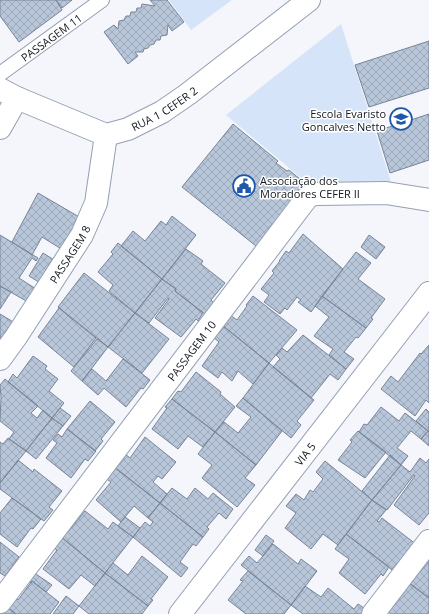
<svg xmlns="http://www.w3.org/2000/svg" width="429" height="614" font-family="'Open Sans',sans-serif">
<defs>
<pattern id="building-cross-hatch" width="8" height="8" patternUnits="userSpaceOnUse"><rect width="8" height="8" fill="#b8c6da"/><path d="M0 0l8 8M0 8l8-8" fill="none" stroke="#9da9bb"/></pattern>
</defs>
<rect width="100%" height="100%" fill="#f4f6fb"/>
<path fill="#d6e4f9" d="M169,0H232L191,30Z
M341,24L392,185L307,183L226,115Z"/>
<path fill="url(#building-cross-hatch)" stroke="#788497" d="M0,0H56L62,10L19,42L0,16Z
M56,0H72L62,8Z
M150,0H167L184,22L172,31L168,25L167,35L161,36L160,40H156L154,44L150,45L148,48L144,49L143,52H135L138,56L128,64L104,32L114,25L118,29L119,21L124,20L126,16H130L131,12H136L137,8H141L142,4L155,6Z
M429,41V88L369,107L355,65Z
M429,114V160L390,173L377,131Z
M233,124L278,161L276,163L287,171L289,170L306,184L256,246L182,187Z
M38,193L81,218L63,250L42,237L32,255L12,242Z
M172,216L196,235L162,279L121,246L133,231L145,241L161,221L166,225Z
M303,234L343,269L311,312L298,302L301,300L297,297L287,310L285,308L280,314L264,302L269,295L261,289L274,273L272,271L280,261H279L286,251L289,253Z
M0,235L38,258L36,261L32,258L19,278L36,289L28,302L0,286Z
M369,235L385,247L376,259L361,247Z
M118,243L162,279L135,313L109,291L113,285L98,272L113,254L111,252Z
M186,249L203,261L201,264L225,283L211,300L214,303L205,314L175,291L176,289L162,279Z
M356,252L371,263L358,279L385,299L371,318L373,319L366,328L322,296Z
M43,253L59,263L47,287L29,276Z
M84,273L135,313L108,347L58,307Z
M162,279L176,289L175,291L203,313L198,321L196,319L181,337L155,318L169,299L168,298L149,323L135,313Z
M0,286L11,292L0,309Z
M253,296L297,330L269,363L222,325L230,315L237,320L247,306L246,305Z
M322,296L366,328L358,338L356,337L344,352L354,359L346,369L329,355L333,349L314,336L329,317L315,306Z
M59,308L96,338L74,367L38,337Z
M135,313L169,339L142,373L108,347Z
M0,314L15,323L5,340L0,337Z
M222,325L269,363L253,384L238,371L232,381L222,372L218,378L202,366L219,342L213,337Z
M303,335L346,369L338,380L330,374L311,398L273,367L280,359L276,355L282,348L287,352Z
M97,339L108,347L82,381L71,371Z
M429,345V403L426,400L415,416L381,389L391,376L398,382L420,353L421,354Z
M33,356L47,366L45,369L58,379L49,391L64,403L52,418L8,382L13,374L17,378Z
M123,359L150,380L143,389L141,388L126,407L104,388L98,395L82,381L92,369L106,381Z
M269,363L314,400L297,421L301,425L291,438L243,398Z
M196,372L221,392L220,394L235,407L215,432L172,399L178,391L181,392Z
M5,379L38,406L31,413L37,418L43,410L52,418L26,451L9,439L14,432L0,421L1,397L0,385Z
M243,398L282,431L256,465L215,432L224,422L238,433L251,417L236,406Z
M172,399L215,432L203,447L188,436L178,449L152,429L167,408L165,407Z
M90,401L115,422L101,439L103,441L95,451L67,429Z
M381,407L399,421L405,413L428,431L421,439L411,431L397,448L408,456L401,465L359,432L364,424L367,425Z
M60,408L71,416L63,426L52,418Z
M426,409L429,412V429L428,431L416,421Z
M52,418L63,426L36,459L26,451Z
M67,429L96,451L88,461L85,459L71,478L46,458L57,443L53,440L58,434L62,437Z
M358,431L386,452L365,478L338,460L352,442L350,440Z
M428,431L429,432V446L421,439Z
M215,432L256,465L245,478L255,485L237,507L202,478L212,465L198,454Z
M145,437L176,462L162,479L158,476L153,482L167,494L160,503L112,465L123,452L130,458Z
M8,438L26,451L0,483V442L3,444Z
M390,455L401,465L372,500L362,491Z
M420,458L426,463L429,459V513L419,525L394,505L415,476L414,475L387,510L372,500L401,465L410,472Z
M18,460L33,472L34,469L62,491L49,507L53,510L44,521L0,489V483Z
M325,461L372,500L338,545L323,534L311,549L285,528L296,513L286,506L296,494L304,500L310,490L313,492L323,479L316,472Z
M110,464L160,503L148,518L134,506L121,522L96,500L111,482L101,475Z
M172,488L187,499L195,488L208,499L213,493L233,509L226,519L219,513L207,527L209,529L203,537L160,503Z
M12,498L41,519L33,529L31,528L17,547L0,534V513Z
M372,500L386,510L377,521L379,522L382,518L417,545L396,573L346,534Z
M160,503L203,537L196,546L193,544L180,562L188,568L181,577L133,537L145,522L150,526L153,522L148,518Z
M85,511L108,529L113,522L133,537L105,573L60,536L68,526L71,528Z
M125,517L140,528L133,537L118,526Z
M346,534L389,567L383,576L381,574L365,594L339,573L349,559L335,549Z
M266,535L274,541L263,556L255,550Z
M60,536L105,573L95,586L81,575L69,589L43,569L57,550L52,547Z
M0,542L19,557L5,576L0,573Z
M273,544L298,564L301,559L317,571L291,605L241,565L249,556L257,563Z
M142,556L168,577L151,599L153,600L148,606L105,573L113,563L128,575Z
M429,560V598L410,584Z
M248,571L291,605L284,614H246L228,600L243,581L240,580Z
M33,572L52,585L46,592L32,581L31,583L26,580Z
M105,573L148,606L142,614H89L79,606Z
M32,581L59,602L50,614H16L6,606L13,596L18,600Z
M407,581L429,598V614H391L386,610Z
M305,586L321,597L328,588L354,609L358,604L367,610L364,614H303L291,605Z
M66,596L79,606L73,614H53Z
M6,606L16,614H0Z"/>
<g fill="none" stroke-linecap="round" stroke-linejoin="round">
<g stroke="#93a0b3" stroke-width="16">
<g id="service">
<path id="s1" d="M0,74L102,0"/>
</g>
</g>
<g stroke="#93a0b3" stroke-width="24">
<g id="minor">
<path d="M0,128L17,98"/>
<path id="s2" d="M0,359L16,337L82,235L96,203L106,135"/>
<path id="s3" d="M0,602L306,199L311,195L317,194L386,193L429,200"/>
<path id="s4" d="M180,614L429,293"/>
<path d="M373,614L429,541"/>
</g>
</g>
<g stroke="#93a0b3" stroke-width="24">
<g id="tertiary">
<path id="s5" d="M0,89L17,98L106,135L128,129L162,112L188,94L309,0"/>
</g>
</g>
<use href="#service" stroke="#fff" stroke-width="14"/>
<use href="#minor" stroke="#fff" stroke-width="22"/>
<use href="#tertiary" stroke="#fff" stroke-width="22"/>
</g>
<defs>
<g id="school-ring" transform="scale(1.15)"><circle r="9.5" fill="#fff" stroke="#1f57a9" stroke-width="1.5"/><path d="M0-5L7-2L0 1L-7-2ZM-4 1L0 2.5L4 1V4Q0 6-4 4Z" fill="#1f57a9"/></g>
<g id="civic-ring" transform="scale(1.15)"><circle r="9.5" fill="#fff" stroke="#1f57a9" stroke-width="1.5"/><path d="M-.6-6.5H3V-4.5H.6V-3L4-1V1h2V6H-6V1h2V-1L-.6-3ZM-1.2 2.5V6h2.4V2.5Z" fill="#1f57a9"/></g>
</defs>
<g fill-rule="evenodd">
<use href="#school-ring" x="401" y="119"/>
<use href="#civic-ring" x="244" y="186"/>
</g>
<g text-anchor="middle" dominant-baseline="central" stroke-width="3" stroke-linejoin="round" paint-order="stroke">
<g font-size="11" fill="#12171e" stroke="#fff">
<text stroke="none"><textPath href="#s1" startOffset="63">PASSAGEM 11</textPath></text>
<text stroke="none"><textPath href="#s5" startOffset="180">RUA 1 CEFER 2</textPath></text>
<text stroke="none"><textPath href="#s2" startOffset="126">PASSAGEM 8</textPath></text>
<text stroke="none"><textPath href="#s3" startOffset="316">PASSAGEM 10</textPath></text>
<text stroke="none"><textPath href="#s4" startOffset="203">VIA 5</textPath></text>
</g>
<g font-size="11" fill="#12171e" stroke="#fff" text-anchor="end">
<text x="386" y="113">Escola Evaristo<tspan x="386" dy="13">Goncalves Netto</tspan></text>
<text x="260" y="180" text-anchor="start">Associação dos<tspan x="260" dy="13">Moradores CEFER II</tspan></text>
</g>
</g>
</svg>
